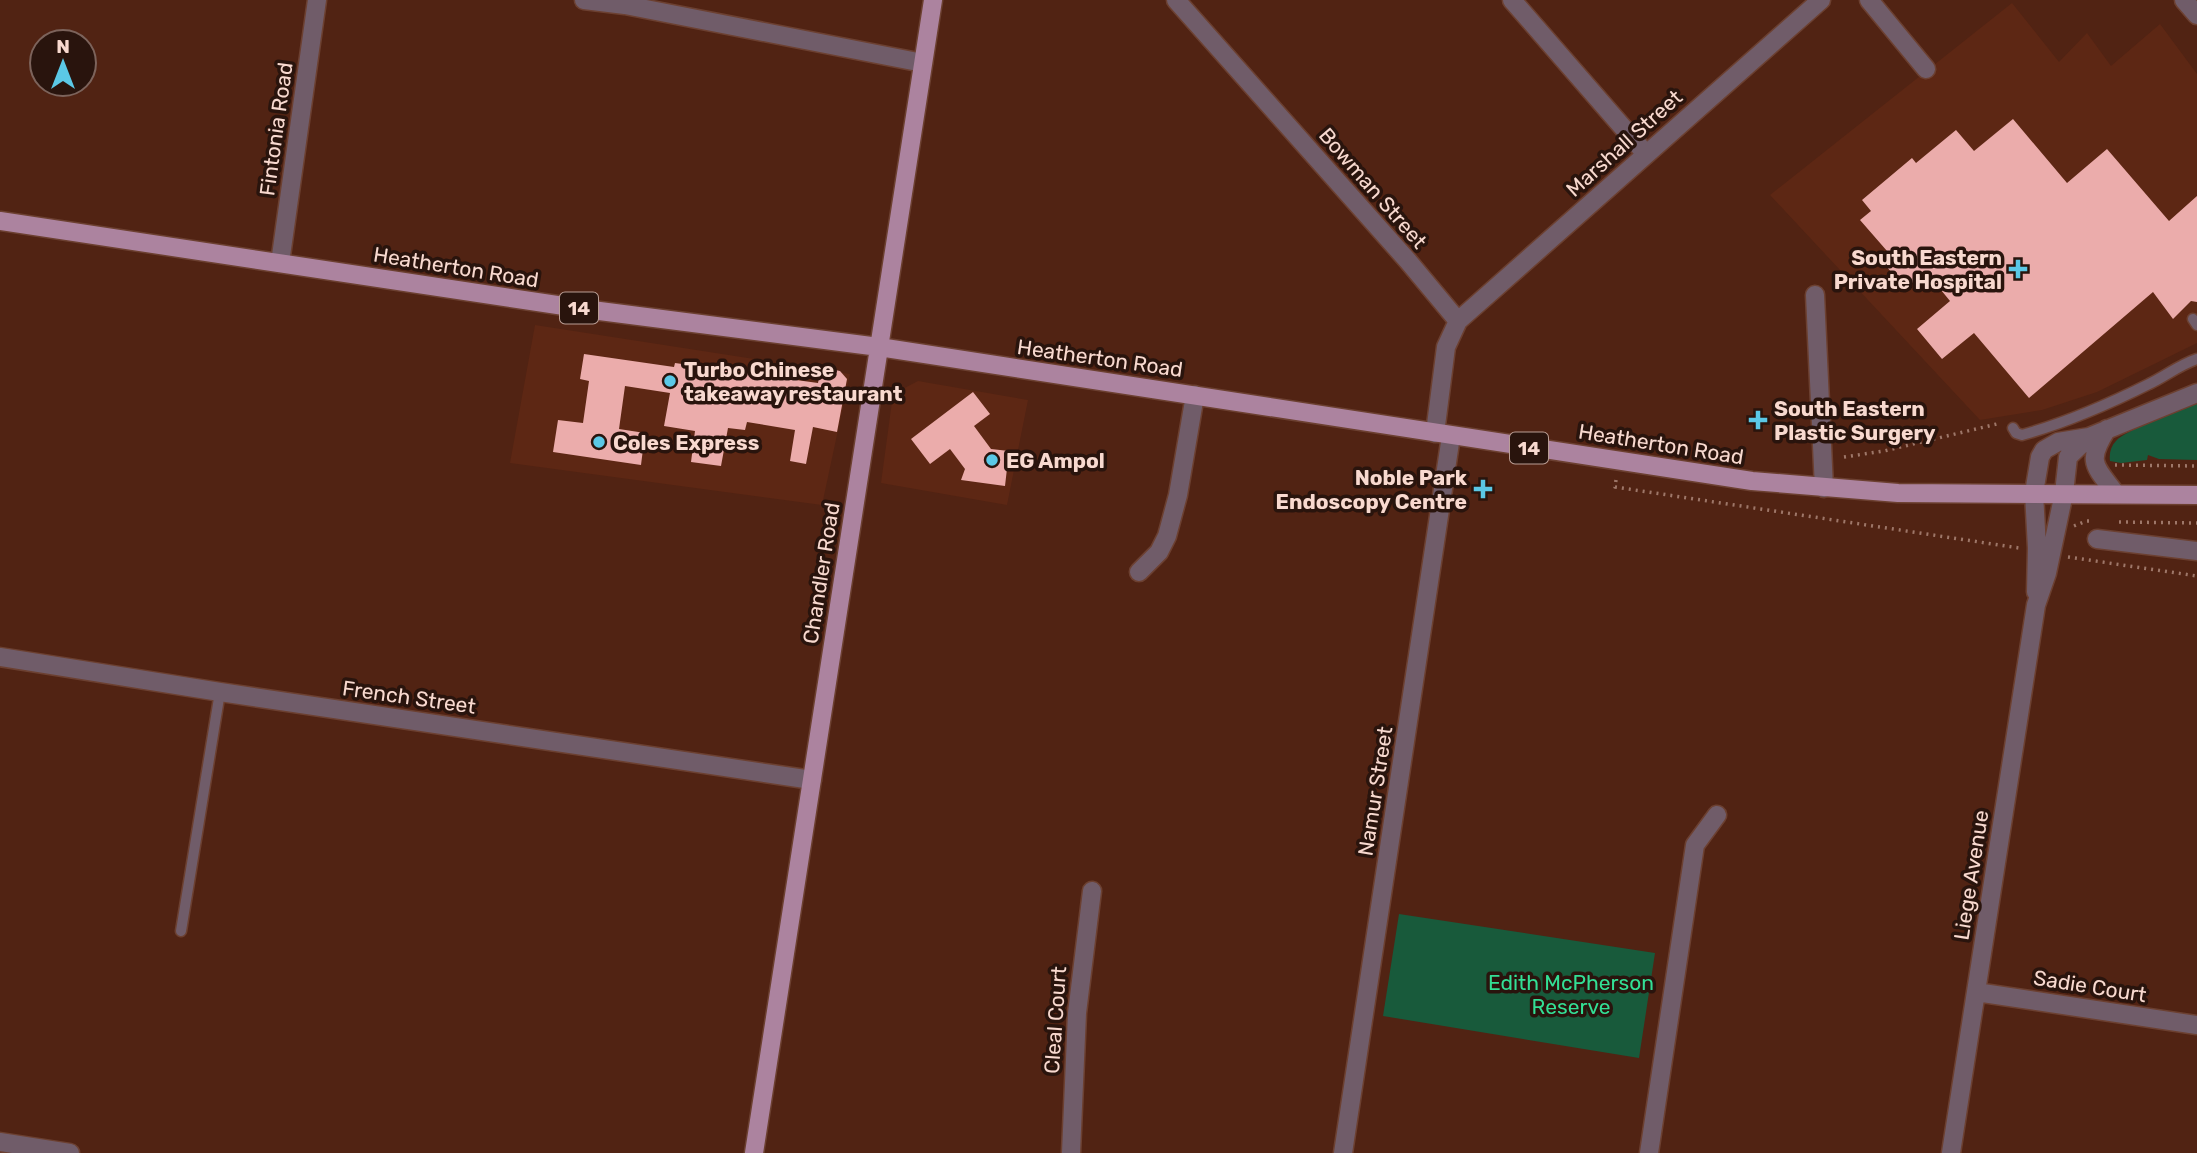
<svg xmlns="http://www.w3.org/2000/svg" width="2197" height="1153" font-family="Rubik,sans-serif">
<rect width="100%" height="100%" fill="#512313"/>
<path fill="#5d2714" d="M2012,3L2059,62L2087,33L2111,66L2160,24L2197,74V343L2097,392L2042,410L1980,420L1770,195Z
M535,325L850,374L822,505L510,463Z
M918,381L1028,400L1007,505L881,483L893,394Z"/>
<path fill="#185a3b" d="M2197,403V460L2159,459L2148,455L2147,460L2121,463L2110,461C2109,453 2111,446 2116,441C2125,430 2181,410 2197,403Z
M1399,914L1655,953L1639,1058L1383,1016Z"/>
<path fill="#ebacab" d="M2013,119L2067,183L2107,149L2169,221L2197,196V302L2191,301L2173,319L2153,292L2029,398L1974,333L1942,359L1917,329L1950,301L1932,279L1919,291L1912,282L1905,288L1886,266L1894,259L1860,220L1871,211L1862,200L1912,158L1916,163L1956,130L1974,151Z
M584,354L674,367L675,363L818,383L821,367L840,371L847,379L837,432L813,427L806,464L790,461L795,430L747,422L745,430L728,428L721,466L691,462L695,431L664,426L670,393L625,386L619,429L645,433L641,465L553,452L558,420L583,423L589,381L580,379Z
M973,392L990,414L974,426L991,449L1009,451L1005,486L961,480L965,469L950,449L930,464L911,439Z"/>
<g fill="none" stroke-linecap="round" stroke-linejoin="round">
<g stroke="#6c4031" stroke-width="13">
<path id="lane" d="M2193,319L2197,325
M2013,428L2016,433L2022,435C2065,423 2109,404 2149,384C2166,376 2179,365 2197,359
M181,931L220,692"/>
</g>
<g stroke="#6c4031" stroke-width="21">
<path id="street" d="M584,0L625,5L923,63
M1176,0L1408,261L1458,321
M1512,0L1646,154
M1869,0L1926,69
M2184,0L2197,15
M280,263L317,0
M1815,295L1824,488
M2107,429C2086,462 2094,465 2116,494
M1435,433L1446,347L1458,321L1821,0
M2097,539L2197,551
M1139,572L1159,552L1167,536L1178,495L1195,395
M2036,592L2037,548L2034,493L2040,457L2044,450L2058,442L2089,437L2197,393
M0,657L220,692L812,780
M1976,992L2197,1025
M0,1142L70,1153
M1071,1153L1077,1013L1092,891
M1343,1153L1451,436
M1649,1153L1695,845L1717,815
M1951,1153L2036,605L2047,573L2064,493L2068,457L2089,437"/>
</g>
<g stroke="#6c4031" stroke-width="21">
<path id="primary" d="M0,221L584,309L879,347L1752,481L1898,493L2197,495
M754,1153L933,0"/>
</g>
<path stroke="#9e7769" stroke-width="3.5" stroke-dasharray="2 5" stroke-linecap="butt" d="M1844,457L1884,451L2001,423
M2115,465L2197,466
M1616,480L1615,487L2019,548
M2119,522L2197,523
M2074,526L2086,521H2093
M2068,557L2197,576"/>
<use href="#lane" stroke="#705c69" stroke-width="10"/>
<use href="#street" stroke="#705c69" stroke-width="18"/>
<use href="#primary" stroke="#ac839f" stroke-width="18"/>
</g>
<g fill="#5bc8e6" stroke="#29140d" stroke-width="2.5">
<path d="M2014.5 258.5h7v7h7v7h-7v7h-7v-7h-7v-7h7z"/>
<circle cx="670" cy="381" r="7"/>
<path d="M1754.5 409.5h7v7h7v7h-7v7h-7v-7h-7v-7h7z"/>
<circle cx="599" cy="442" r="7"/>
<circle cx="992" cy="460" r="7"/>
<path d="M1479.5 478.5h7v7h7v7h-7v7h-7v-7h-7v-7h7z"/>
</g>
<g text-anchor="middle" dominant-baseline="central" stroke-width="7" stroke-linejoin="round" paint-order="stroke">
<g fill="#29140d" stroke="#ba9e95" stroke-width="2">
<rect x="560" y="292.5" width="38" height="31" rx="5"/>
<rect x="1510" y="432.5" width="38" height="31" rx="5"/>
</g>
<g font-size="19" font-weight="bold" fill="#f8d9cf">
<text x="579" y="308">14</text>
<text x="1529" y="448">14</text>
</g>
<g font-size="21" fill="#f8d9cf" stroke="#29140d">
<text transform="translate(276 129) rotate(-82)">Fintonia Road</text>
<text transform="translate(1624 143) rotate(-42)">Marshall Street</text>
<text transform="translate(1373 188) rotate(49)">Bowman Street</text>
<text transform="translate(456 267) rotate(9)">Heatherton Road</text>
<text transform="translate(1100 358) rotate(8)">Heatherton Road</text>
<text transform="translate(1661 444) rotate(9)">Heatherton Road</text>
<text transform="translate(821 573) rotate(-81)">Chandler Road</text>
<text transform="translate(409 697) rotate(8)">French Street</text>
<text transform="translate(1375 791) rotate(-81)">Namur Street</text>
<text transform="translate(1971 875) rotate(-81)">Liege Avenue</text>
<text transform="translate(2090 986) rotate(9)">Sadie Court</text>
<text transform="translate(1055 1020) rotate(-86)">Cleal Court</text>
</g>
<g font-size="21" font-weight="bold" fill="#f8d9cf" stroke="#29140d" text-anchor="start">
<text x="2002" y="257" text-anchor="end">South Eastern<tspan x="2002" dy="24">Private Hospital</tspan></text>
<text x="684" y="369">Turbo Chinese<tspan x="684" dy="24">takeaway restaurant</tspan></text>
<text x="1774" y="408">South Eastern<tspan x="1774" dy="24">Plastic Surgery</tspan></text>
<text x="613" y="442">Coles Express</text>
<text x="1006" y="460">EG Ampol</text>
<text x="1467" y="477" text-anchor="end">Noble Park<tspan x="1467" dy="24">Endoscopy Centre</tspan></text>
</g>
<g font-size="21" fill="#33df95" stroke="#29140d">
<text x="1571" y="982">Edith McPherson<tspan x="1571" dy="24">Reserve</tspan></text>
</g>
</g>
<g transform="translate(63 63)"><circle r="33" fill="#29140d" stroke="#7c635b" stroke-width="2"/>
<path d="M0-5L12 26L0 18L-12 26Z" fill="#5bc8e6"/>
<text y="-10" font-size="19" font-weight="bold" text-anchor="middle" fill="#f8d9cf">N</text>
</g>
</svg>
